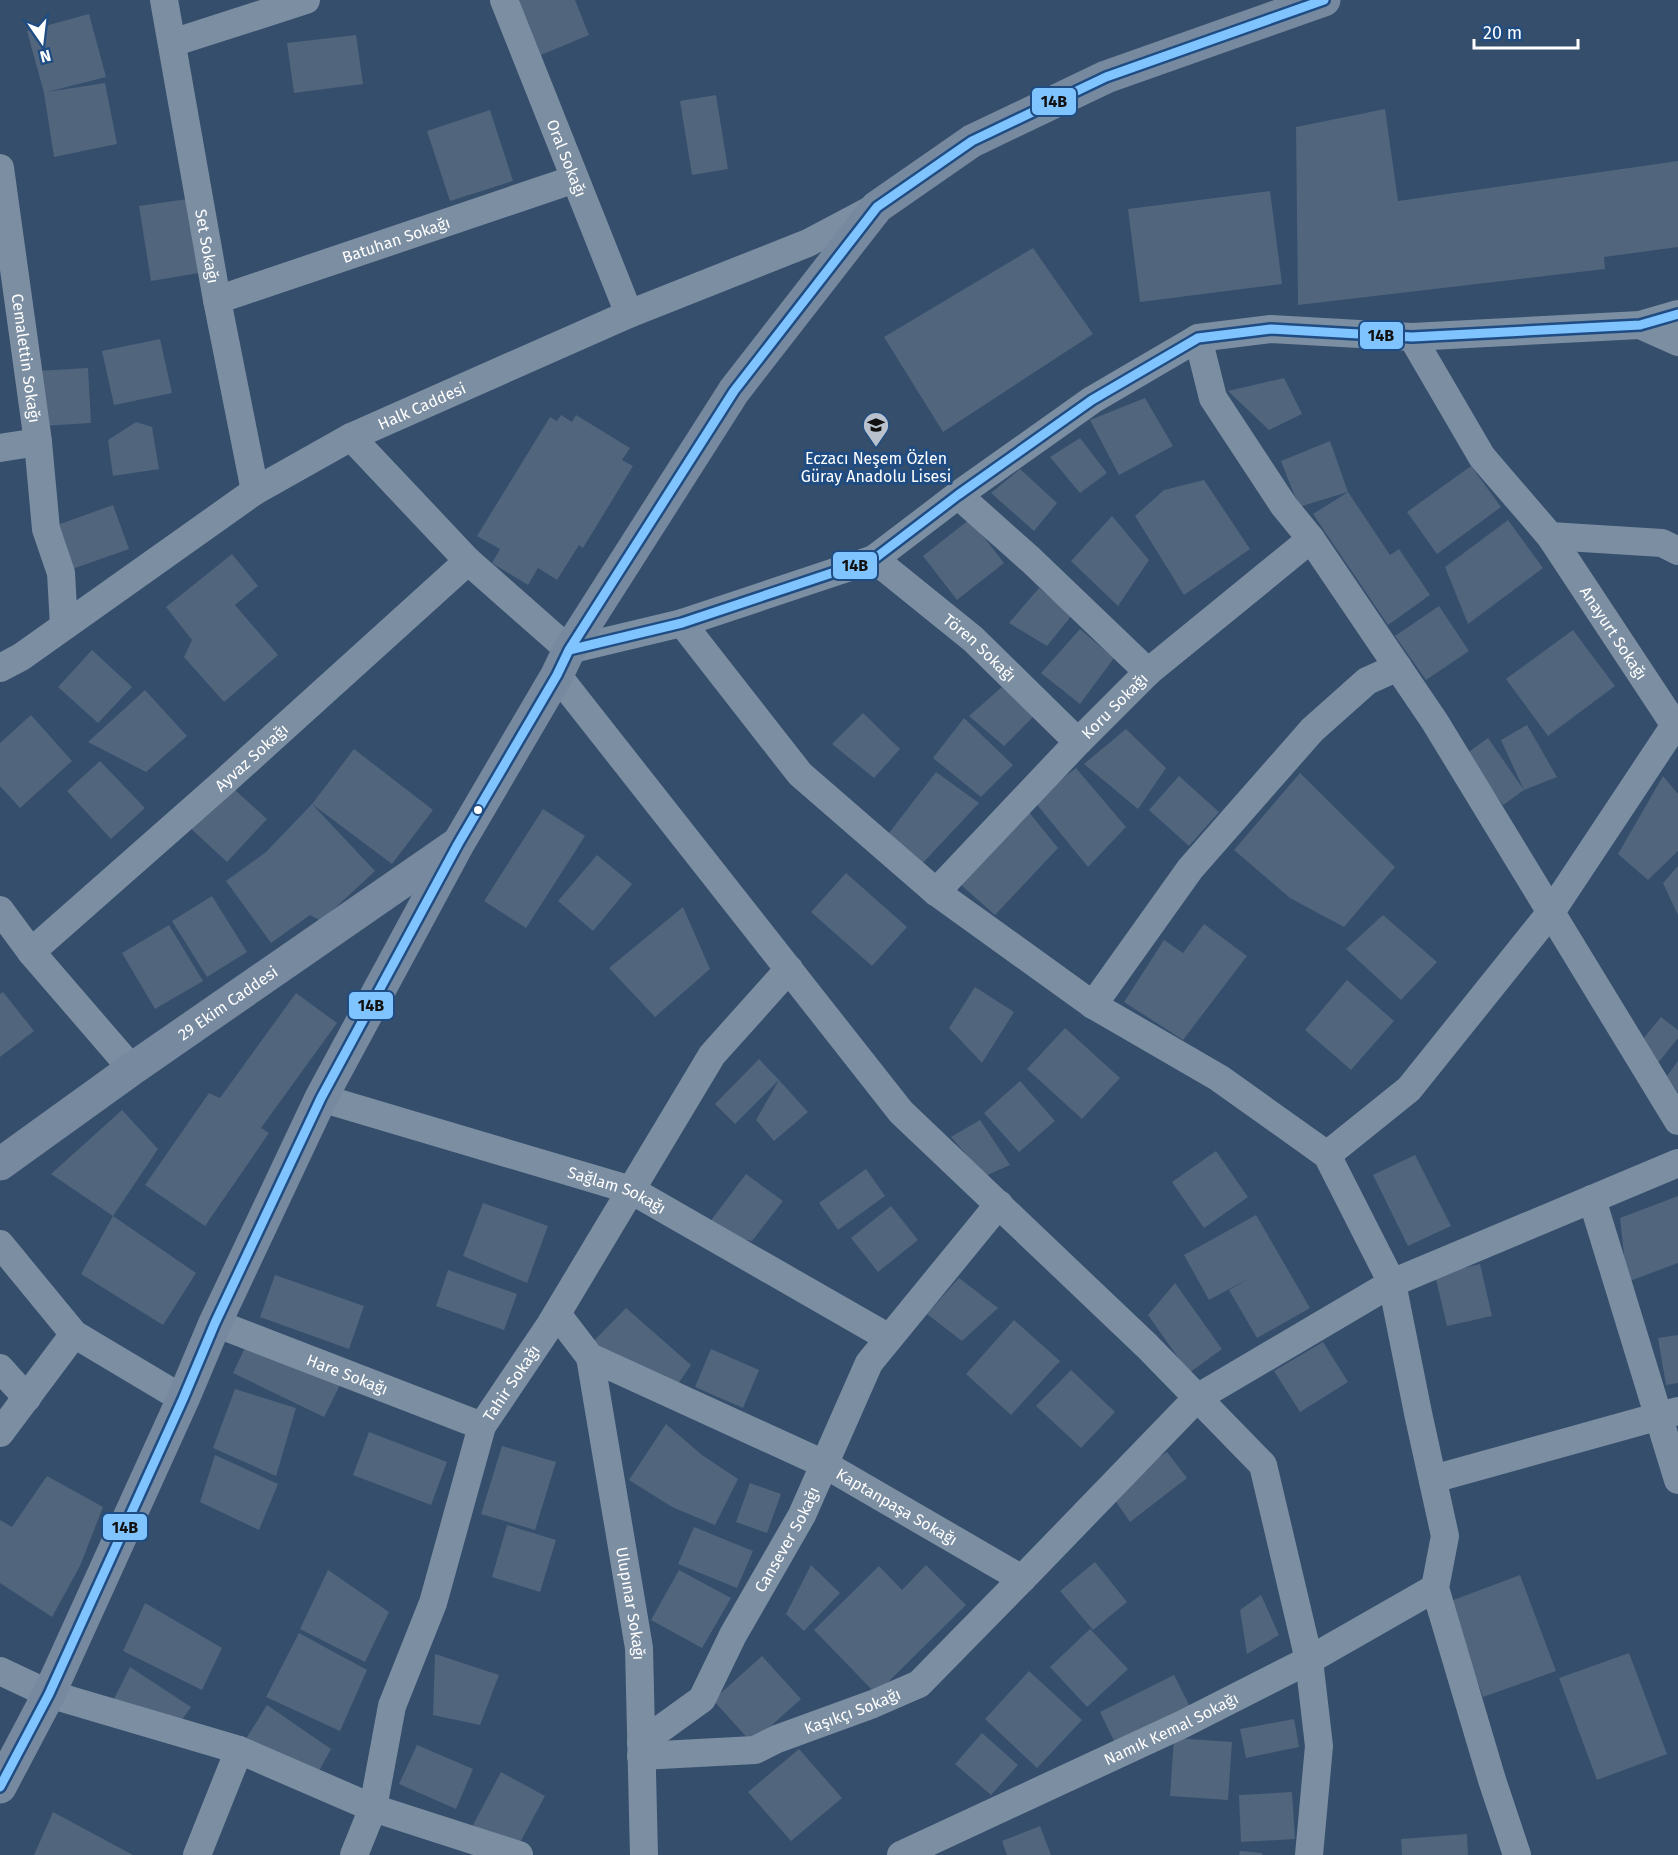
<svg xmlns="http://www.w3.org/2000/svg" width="1678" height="1855" font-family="'Fira Sans',sans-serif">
<rect width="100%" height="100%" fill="#354e6c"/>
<path fill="#51657d" d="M519,0H575L589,35L541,55Z
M89,14L106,77L47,92L105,83L117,144L54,157L44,93L27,31Z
M356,35L363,84L294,93L287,43Z
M716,95L728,169L692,175L680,101Z
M1385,109L1398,201L1678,161V247L1604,257L1605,269L1298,305L1296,127Z
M490,110L513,181L450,201L427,131Z
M1270,191L1282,284L1140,302L1128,209Z
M194,198L205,272L151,281L139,206Z
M1033,248L1093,334L943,432L884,337Z
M160,339L172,393L114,405L102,351Z
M88,368L91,423L41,426L37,371Z
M1284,378L1302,414L1269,430L1228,391Z
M1145,398L1173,446L1119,475L1090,420Z
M561,415L572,422L576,415L630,448L622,460L633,466L583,548L579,545L557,580L538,568L528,585L492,563L500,549L477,536L550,417L557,421Z
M136,422L152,427L159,469L113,476L108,440Z
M1080,438L1107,473L1080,493L1050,457Z
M1330,441L1348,492L1390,555L1399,549L1430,595L1388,625L1313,514L1348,492L1299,507L1281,461Z
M1471,466L1501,507L1437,554L1407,512Z
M1020,469L1057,503L1034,531L991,493Z
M1204,480L1250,549L1184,595L1135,516L1164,490Z
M113,505L129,549L61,573L46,529Z
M1112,516L1149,560L1118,606L1071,561Z
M970,519L1004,563L957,600L923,556Z
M1508,520L1543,568L1468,624L1445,567Z
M232,554L258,586L235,605L278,655L224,702L184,657L192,640L166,607Z
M1039,588L1072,615L1047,646L1009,623Z
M1439,606L1469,651L1426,680L1395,636Z
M1080,629L1114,658L1080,704L1041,673Z
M1573,630L1615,686L1548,736L1506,679Z
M92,650L132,687L98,723L58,687Z
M1002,687L1035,715L1004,746L969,716Z
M145,690L187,736L146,772L88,742Z
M863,713L900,749L874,778L832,744Z
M31,715L72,761L20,808L0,786V743Z
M964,718L1013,765L981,797L933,758Z
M1527,725L1557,777L1524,790L1501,740Z
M1126,729L1166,768L1138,809L1084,764Z
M1488,738L1524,790L1503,805L1466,754Z
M354,749L433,810L392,864L312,804Z
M100,761L145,808L111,839L67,791Z
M1076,768L1126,827L1088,867L1034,801Z
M936,772L979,803L920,866L889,833Z
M1300,773L1395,867L1344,927L1290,898L1234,850Z
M1179,776L1219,812L1189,846L1149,810Z
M1663,776L1678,794V851L1648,880L1618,854Z
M225,781L267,819L227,862L186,824Z
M312,804L375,871L321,921L310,915L271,943L226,881L266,852Z
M543,809L585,836L526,928L484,901Z
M1028,811L1058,848L995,915L960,884Z
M597,855L632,884L593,931L558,901Z
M1678,866V915L1663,883Z
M846,873L907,927L872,966L811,912Z
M212,896L247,952L207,977L172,921Z
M683,907L710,969L655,1017L609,968Z
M1383,915L1437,962L1401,1000L1346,949Z
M1204,924L1247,956L1183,1040L1124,1002L1164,940L1183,953Z
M169,925L203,981L155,1009L122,953Z
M1347,980L1394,1021L1351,1070L1305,1030Z
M975,987L1014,1012L982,1063L949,1028Z
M3,992L34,1031L0,1057V994Z
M296,993L337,1023L261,1128L269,1133L205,1226L145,1185L209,1093L220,1098Z
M1661,1017L1678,1030V1038L1658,1063L1643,1039Z
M1065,1028L1120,1078L1082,1119L1027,1069Z
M759,1059L779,1080L808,1112L774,1141L756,1120L779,1080L735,1124L715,1104Z
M1678,1061V1093L1667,1076Z
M1020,1081L1055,1121L1019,1152L984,1113Z
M122,1110L158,1149L113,1216L51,1174Z
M980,1120L1010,1165L985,1176L951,1137Z
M1216,1151L1248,1197L1204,1228L1172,1182Z
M1415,1155L1451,1226L1408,1246L1373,1175Z
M866,1169L885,1196L838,1230L819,1203Z
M746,1174L783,1201L752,1241L703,1231Z
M1678,1196V1263L1627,1282L1620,1218Z
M483,1203L548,1226L527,1283L463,1256Z
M891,1206L918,1240L878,1272L851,1238Z
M1256,1215L1310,1308L1257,1338L1229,1290L1251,1277L1209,1300L1184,1255Z
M113,1216L196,1273L163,1325L81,1274Z
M1480,1264L1492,1316L1447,1326L1435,1275Z
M448,1270L517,1294L504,1330L436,1306Z
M275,1275L364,1306L349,1349L260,1317Z
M959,1278L998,1308L962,1341L927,1314Z
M1175,1283L1222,1349L1189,1373L1148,1315Z
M626,1308L691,1365L671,1394L585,1350Z
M1014,1320L1060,1361L1011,1415L966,1374Z
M1678,1335V1383L1666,1385L1658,1338Z
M250,1337L342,1381L324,1417L233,1373Z
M1323,1342L1348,1382L1300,1412L1274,1371Z
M711,1349L759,1370L743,1408L695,1387Z
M1071,1370L1115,1412L1081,1448L1036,1406Z
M235,1389L296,1408L276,1476L213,1448Z
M666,1424L702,1455L738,1479L715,1525L672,1507L629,1480Z
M369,1432L447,1462L431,1505L353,1475Z
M502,1446L556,1462L535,1530L481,1514Z
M1167,1452L1187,1478L1130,1522L1108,1490Z
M215,1455L278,1484L259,1530L200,1502Z
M47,1476L103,1507L80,1566L52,1617L0,1583V1520L12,1527Z
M750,1483L781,1494L767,1533L736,1522Z
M507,1525L556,1540L540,1592L492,1577Z
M694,1527L753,1551L737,1588L678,1564Z
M1095,1562L1127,1602L1093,1630L1060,1591Z
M811,1565L840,1593L804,1631L786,1614Z
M926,1565L966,1605L876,1694L814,1630L879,1566L902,1590Z
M328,1570L389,1612L365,1662L300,1629Z
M679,1570L731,1598L702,1648L651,1620Z
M1520,1575L1556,1671L1483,1697L1448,1602Z
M1261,1595L1279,1635L1247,1654L1240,1610Z
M145,1603L222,1648L202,1690L123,1651Z
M1090,1629L1128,1669L1087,1707L1050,1667Z
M299,1633L367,1670L340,1731L266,1697Z
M1629,1653L1667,1754L1597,1780L1559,1678Z
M435,1654L499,1675L480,1725L433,1715Z
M762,1656L801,1699L752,1743L713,1700Z
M130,1667L191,1707L174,1731L112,1703Z
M1029,1671L1082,1720L1037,1768L985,1719Z
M1174,1675L1190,1707L1116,1745L1100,1712Z
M267,1705L331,1749L313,1782L239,1750Z
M1294,1719L1299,1747L1246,1758L1240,1729Z
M982,1733L1018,1765L991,1795L955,1764Z
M1174,1738L1232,1742L1228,1800L1170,1796Z
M417,1745L473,1769L456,1809L399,1784Z
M799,1749L842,1798L791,1841L748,1792Z
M501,1772L545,1796L517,1848L473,1825Z
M1292,1792L1295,1839L1241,1842L1239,1795Z
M53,1812L133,1855H34Z
M1040,1826L1051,1855H1007L1002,1841Z
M1467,1834L1468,1855H1402L1401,1839Z
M1240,1851L1262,1853V1855H1239Z"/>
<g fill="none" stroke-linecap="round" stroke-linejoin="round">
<g stroke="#7c8ea2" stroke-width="28">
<path id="s1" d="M164,0L217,300L255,491"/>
<path id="s2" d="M504,0L629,314"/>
<path d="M172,43L306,0"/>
<path id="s3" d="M0,168L38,442L46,529L61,573L64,626"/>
<path id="s4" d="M217,300L575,179"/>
<path d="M1640,325L1678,342"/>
<path d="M1412,337L1482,457L1550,536L1662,543L1678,551"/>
<path d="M1198,338L1213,398L1284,506L1311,539L1435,722L1678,1121"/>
<path d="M351,437L468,561L569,650L682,623L874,559L958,495L1092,400L1198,338L1271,329L1412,337L1640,325L1678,314"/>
<path d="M0,448L38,442"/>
<path d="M958,495L1031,560L1148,672"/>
<path id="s5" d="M1550,536L1678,730"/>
<path id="s6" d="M874,559L973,639L1078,742"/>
<path id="s7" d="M0,668L21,657L255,491L351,437L629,314L808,243L876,207"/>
<path d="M557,675L901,1112L1147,1346L1263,1465L1309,1660L1319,1746L1309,1855"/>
<path id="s8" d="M936,892L1078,742L1148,672L1311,539"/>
<path d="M0,910L31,952L132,1069"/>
<path id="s9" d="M31,952L225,781L468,561"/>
<path d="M1093,1005L1190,869L1312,730L1367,681L1398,667"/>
<path id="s10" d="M321,1098L631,1190L889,1338"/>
<path d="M1327,1155L1409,1089L1551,912L1675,725"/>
<path d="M1592,1199L1678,1480"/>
<path d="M0,1244L74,1334L183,1399"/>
<path id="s11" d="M557,1314L590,1357L824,1464L1022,1579L1197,1398L1392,1283L1327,1155L1219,1078L1093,1005L936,892L800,774L682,623"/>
<path id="s12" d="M215,1323L482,1426"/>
<path id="s13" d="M590,1357L639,1648L644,1855"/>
<path d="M0,1368L27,1398"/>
<path d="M0,1433L74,1334"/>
<path d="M1433,1479L1678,1411"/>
<path d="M0,1671L49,1694L239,1750L373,1808L519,1855"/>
<path id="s14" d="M641,1743L702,1699L733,1635L802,1515L869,1363L999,1204"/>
<path id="s15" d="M641,1756L755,1750L777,1739L873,1704L919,1684L1022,1579"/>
<path d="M197,1855L239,1750"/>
<path id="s16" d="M354,1855L373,1808L392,1706L433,1603L482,1426L550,1325L712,1055L789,969"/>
<path id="s17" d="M901,1855L1183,1724L1309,1660L1435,1588"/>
<path d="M1517,1855L1492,1780L1435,1588L1445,1536L1418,1413L1392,1283L1678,1163"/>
</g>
<g stroke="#76899f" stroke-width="33">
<path id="s18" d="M0,1164L132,1069L454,846"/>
<path d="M0,1787L49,1694L183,1399L215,1323L321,1098L458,844L557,675L569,650L734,391L877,207L972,141L1106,77L1324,0"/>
</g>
<g stroke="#1f4c82" stroke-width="14">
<path id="bus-1" d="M569,650L682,623L874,559L958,495L1092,400L1198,338L1271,329L1412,337L1640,325L1678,314
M0,1787L49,1694L183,1399L215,1323L321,1098L458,844L557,675L569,650L734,391L877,207L972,141L1106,77L1324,0"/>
</g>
<use href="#bus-1" stroke="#80c4ff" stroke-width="9"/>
</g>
<defs>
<g id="school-pin" transform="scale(1.35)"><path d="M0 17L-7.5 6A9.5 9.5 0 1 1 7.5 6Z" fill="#b8c1cc" stroke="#1f4c82"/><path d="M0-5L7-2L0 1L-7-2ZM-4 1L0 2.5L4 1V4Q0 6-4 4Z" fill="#111"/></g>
</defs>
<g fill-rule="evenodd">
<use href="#school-pin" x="876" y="425"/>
</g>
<circle fill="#fff" stroke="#1f4c82" stroke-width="2" cx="478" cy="810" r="5"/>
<g text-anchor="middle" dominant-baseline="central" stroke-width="6" stroke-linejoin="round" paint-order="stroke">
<g font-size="16" fill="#fff" stroke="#1f4c82">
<text stroke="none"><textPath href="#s2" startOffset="170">Oral Sokağı</textPath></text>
<text stroke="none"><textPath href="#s4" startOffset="189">Batuhan Sokağı</textPath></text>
<text stroke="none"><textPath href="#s1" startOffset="250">Set Sokağı</textPath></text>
<text stroke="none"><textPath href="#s3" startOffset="192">Cemalettin Sokağı</textPath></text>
<text stroke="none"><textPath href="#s7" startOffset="498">Halk Caddesi</textPath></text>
<text stroke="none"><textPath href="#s5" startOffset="116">Anayurt Sokağı</textPath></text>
<text stroke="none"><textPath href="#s6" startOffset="138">Tören Sokağı</textPath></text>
<text stroke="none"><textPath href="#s8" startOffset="258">Koru Sokağı</textPath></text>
<text stroke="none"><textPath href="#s9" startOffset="294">Ayvaz Sokağı</textPath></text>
<text stroke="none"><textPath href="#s18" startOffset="279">29 Ekim Caddesi</textPath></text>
<text stroke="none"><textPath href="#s10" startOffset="310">Sağlam Sokağı</textPath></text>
<text stroke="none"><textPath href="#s12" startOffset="142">Hare Sokağı</textPath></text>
<text stroke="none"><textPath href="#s16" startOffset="501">Tahir Sokağı</textPath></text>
<text stroke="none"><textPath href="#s11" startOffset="396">Kaptanpaşa Sokağı</textPath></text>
<text stroke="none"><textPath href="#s14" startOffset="256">Cansever Sokağı</textPath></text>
<text stroke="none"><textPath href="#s13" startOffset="250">Ulupınar Sokağı</textPath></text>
<text stroke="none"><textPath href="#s15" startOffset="219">Kaşıkçı Sokağı</textPath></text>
<text stroke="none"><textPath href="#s17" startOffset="298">Namık Kemal Sokağı</textPath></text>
</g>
<g font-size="16" fill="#fff" stroke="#1f4c82">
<text x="876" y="458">Eczacı Neşem Özlen<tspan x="876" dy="18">Güray Anadolu Lisesi</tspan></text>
</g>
</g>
<g stroke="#1f4c82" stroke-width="2">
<rect x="1031" y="87" width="46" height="29" rx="6" fill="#80c4ff"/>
<rect x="1359" y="321" width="45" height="29" rx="6" fill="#80c4ff"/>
<rect x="832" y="551" width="46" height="29" rx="6" fill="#80c4ff"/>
<rect x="348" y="991" width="46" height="29" rx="6" fill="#80c4ff"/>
<rect x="102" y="1513" width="46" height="28" rx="6" fill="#80c4ff"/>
</g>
<g font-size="16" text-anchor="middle" font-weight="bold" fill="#111">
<text x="1054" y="107">14B</text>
<text x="1381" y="341">14B</text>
<text x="855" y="571">14B</text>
<text x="371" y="1011">14B</text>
<text x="125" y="1533">14B</text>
</g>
<g transform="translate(42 42) rotate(166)" stroke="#1f4c82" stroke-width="4.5" paint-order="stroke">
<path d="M0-4.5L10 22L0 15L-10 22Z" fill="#ffffff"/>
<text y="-9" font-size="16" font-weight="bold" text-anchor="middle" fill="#ffffff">N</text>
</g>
<path d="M1474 39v9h104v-9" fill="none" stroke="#ffffff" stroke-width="3"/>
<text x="1483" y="39" font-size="18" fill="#ffffff" stroke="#1f4c82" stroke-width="4.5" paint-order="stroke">20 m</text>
</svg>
